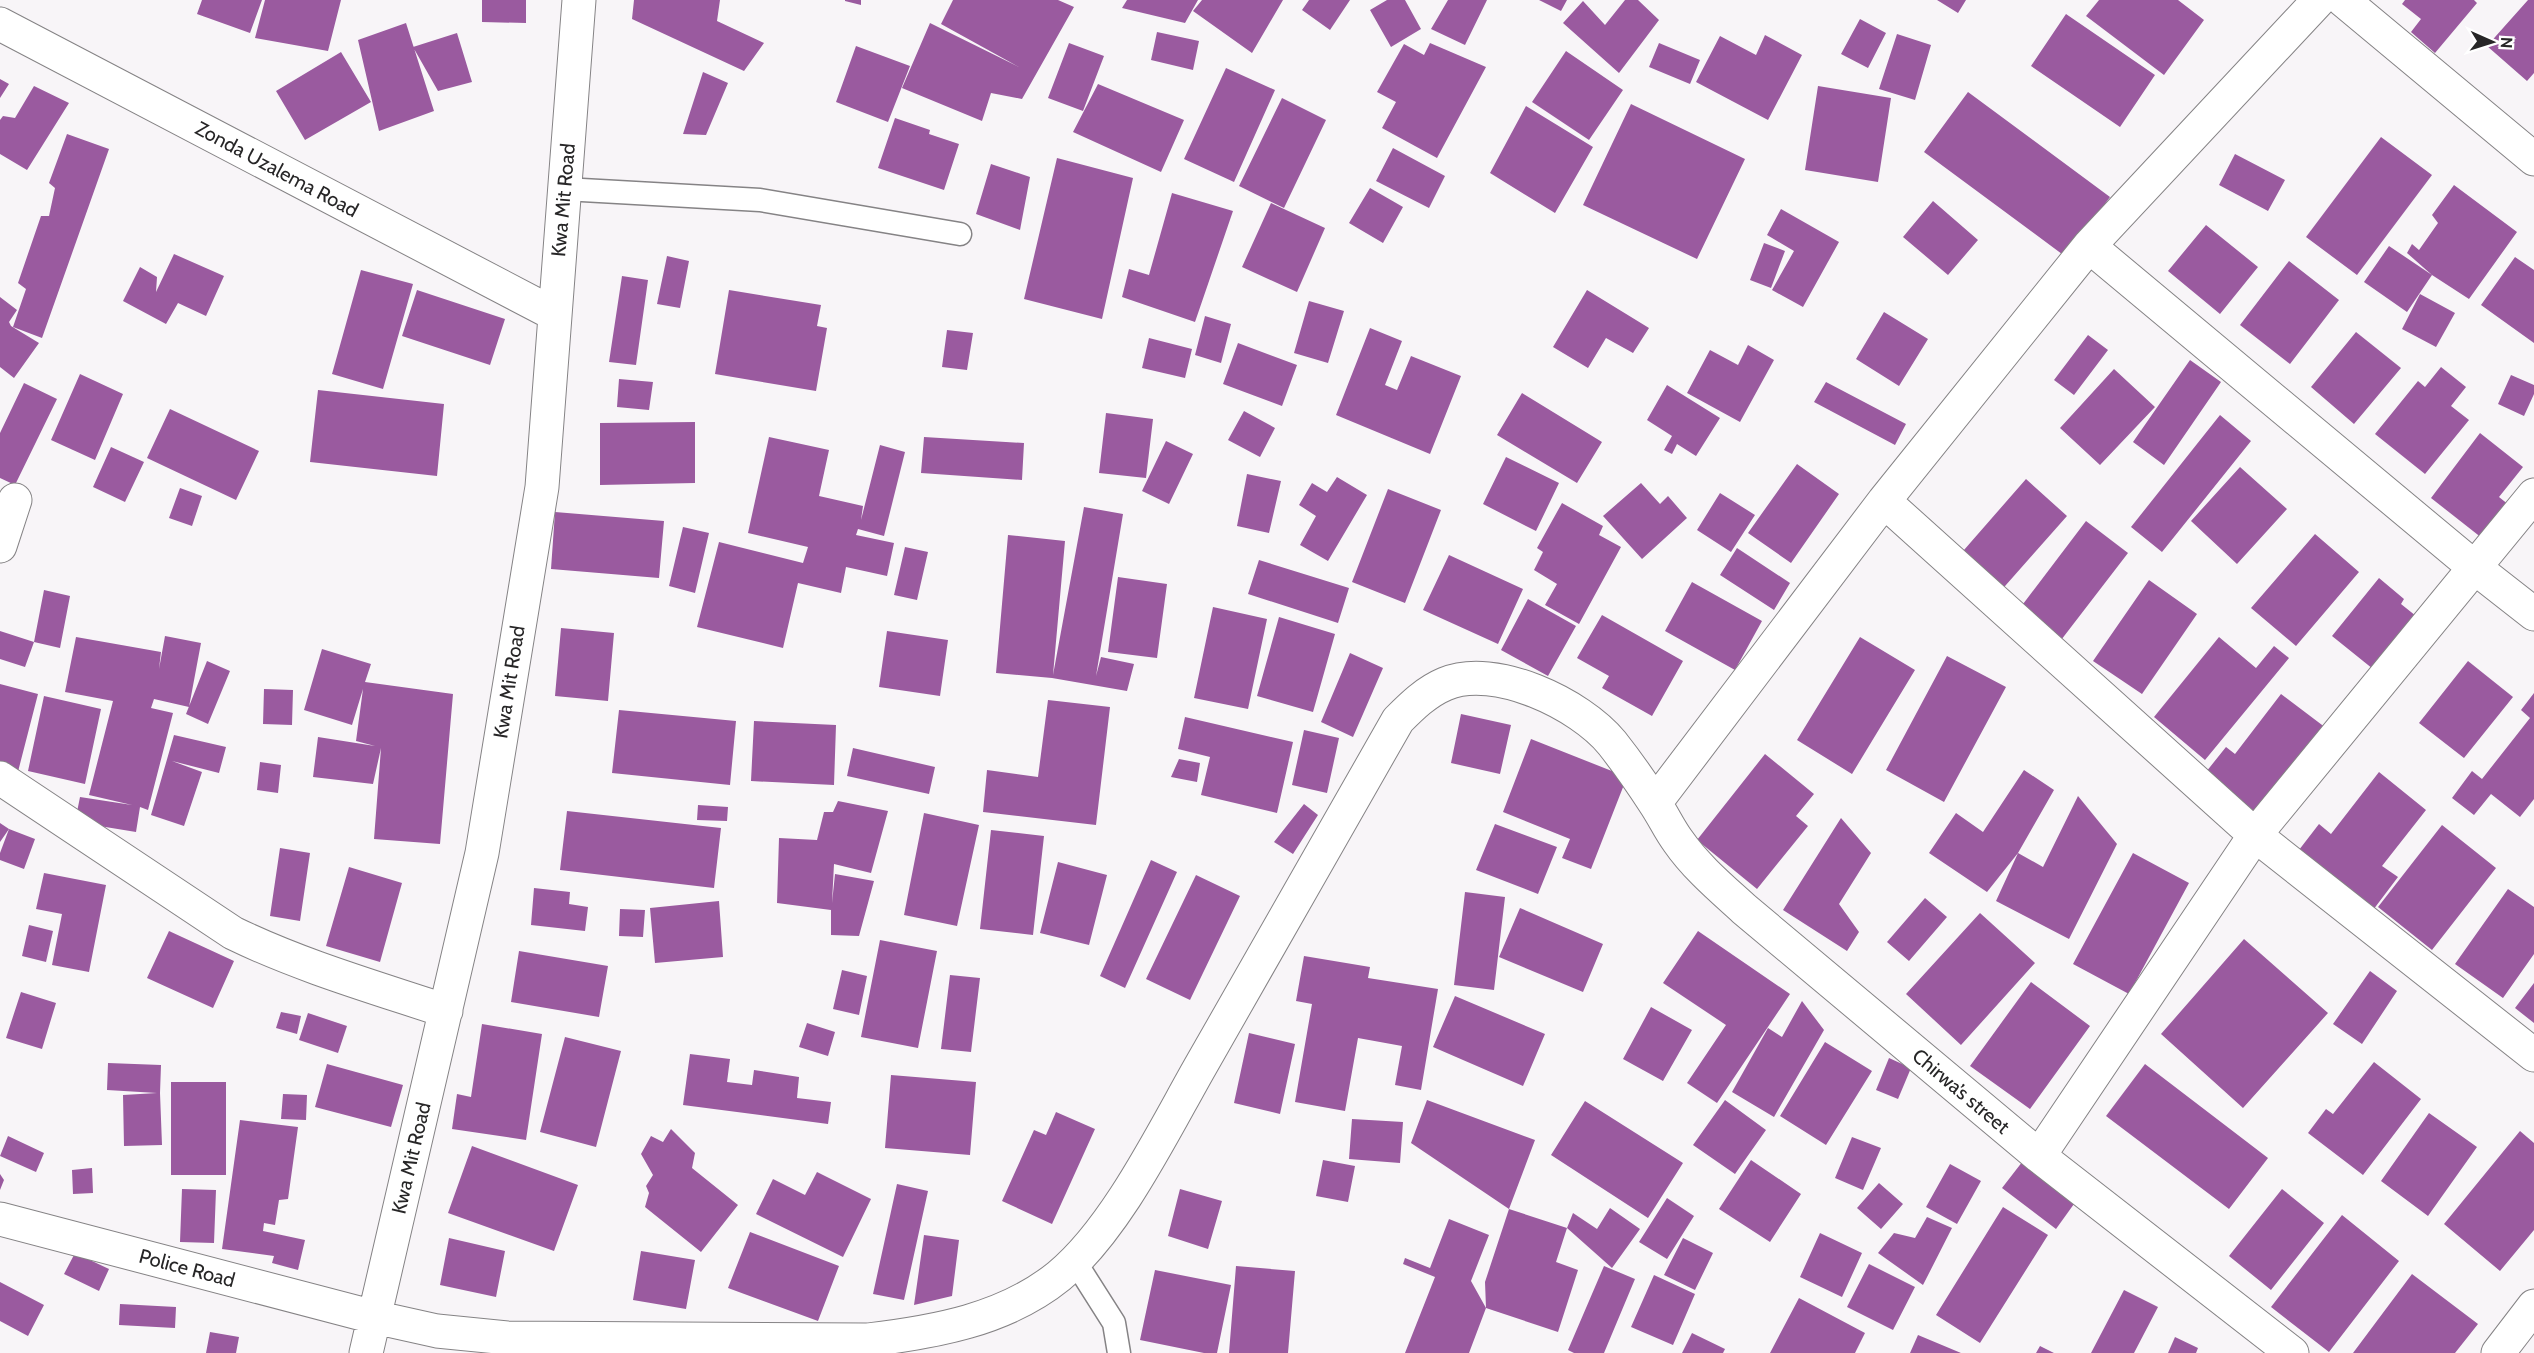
<svg xmlns="http://www.w3.org/2000/svg" width="2534" height="1353" font-family="Cabin,sans-serif">
<rect width="100%" height="100%" fill="#f8f5f8"/>
<path fill="#9a5a9f" d="M202,0H262L250,33L197,14Z
M265,0H341L328,51L255,38Z
M482,0H526V23L482,22Z
M634,0H720L717,21L764,43L744,71L632,19Z
M861,0V5L845,1V0Z
M953,0H1058L1074,7L1022,99L991,93L982,121L902,88L930,23L1019,67L941,24Z
M1127,0H1198L1185,23L1122,8Z
M1202,0H1283L1252,53L1193,11Z
M1309,0H1350L1330,30L1302,10Z
M1387,0H1405L1421,29L1391,47L1370,10Z
M1448,0H1487L1465,45L1431,29Z
M1539,0H1567L1561,11Z
M1625,0H1638L1659,20L1619,73L1563,23L1583,1L1605,25Z
M1937,0H1966L1958,13Z
M2099,0H2178L2204,20L2164,75L2086,16Z
M2405,0H2474L2477,3L2435,53L2411,32L2421,19L2402,4Z
M2528,0H2534V73L2527,81L2487,46Z
M2066,14L2155,75L2120,127L2031,66Z
M1860,19L1886,33L1868,68L1841,54Z
M406,23L434,111L379,131L358,40Z
M1157,32L1199,41L1193,70L1151,60Z
M457,33L472,82L438,91L413,47Z
M1897,34L1931,45L1915,100L1879,89Z
M1765,35L1802,55L1768,120L1696,82L1720,36L1756,55Z
M1069,43L1104,56L1083,111L1048,98Z
M1430,43L1486,67L1437,158L1382,128L1396,102L1377,92L1404,44L1424,55Z
M1659,43L1700,60L1690,84L1649,67Z
M856,46L910,66L888,122L836,102Z
M1566,51L1623,90L1589,140L1532,102Z
M341,52L371,102L305,140L276,91Z
M1226,68L1275,90L1234,182L1184,159Z
M703,72L728,83L706,135L683,134Z
M0,79L9,84L0,98Z
M1098,84L1184,120L1161,172L1073,132Z
M34,86L69,103L27,170L0,154V120L3,116L15,118Z
M1818,86L1891,98L1878,182L1805,170Z
M1968,92L2110,197L2066,257L1924,152Z
M1282,98L1326,120L1284,208L1239,186Z
M1631,104L1745,159L1697,259L1583,205Z
M1526,106L1593,147L1555,213L1490,173Z
M895,118L930,130L929,134L959,144L944,190L878,168Z
M67,134L109,149L42,338L13,327L26,289L18,283L41,216H49L55,188L49,183Z
M2381,137L2432,175L2357,275L2306,237Z
M1393,148L1445,176L1429,208L1376,181Z
M2235,154L2285,180L2268,211L2219,185Z
M1057,158L1133,178L1102,319L1024,299Z
M991,164L1030,177L1020,230L976,214Z
M2454,185L2517,232L2469,299L2432,275L2407,253L2412,244L2419,250L2438,223L2432,215Z
M1370,188L1403,207L1383,243L1349,223Z
M1172,193L1233,211L1195,322L1122,297L1129,269L1149,275Z
M1933,201L1978,240L1948,275L1903,237Z
M1271,203L1325,228L1297,292L1242,267Z
M1781,209L1839,242L1803,307L1772,290L1794,251L1767,235Z
M2206,225L2258,267L2220,314L2168,271Z
M1764,243L1785,251L1771,288L1750,280Z
M2389,246L2432,275L2407,312L2364,282Z
M174,254L224,276L206,316L178,303L166,324L123,301L140,267L157,277L156,292Z
M667,256L689,261L680,308L657,304Z
M2515,257L2534,270V343L2481,305Z
M2289,261L2339,300L2290,364L2240,325Z
M361,270L413,284L383,389L332,374Z
M622,276L648,280L636,365L609,362Z
M417,290L505,319L490,365L402,336Z
M729,290L821,305L817,326L827,328L816,391L715,374Z
M1587,290L1649,328L1633,353L1606,338L1588,368L1553,347Z
M2420,294L2455,313L2436,347L2402,329Z
M0,297L17,310L9,322L11,326L39,343L14,378L0,367Z
M1309,301L1344,311L1328,363L1294,353Z
M1884,312L1928,339L1899,386L1856,359Z
M1205,316L1231,324L1221,363L1195,355Z
M1370,328L1402,341L1385,385L1397,390L1411,356L1461,376L1430,454L1336,415Z
M947,330L973,333L967,370L942,367Z
M2356,332L2401,368L2354,424L2311,387Z
M2088,335L2108,350L2074,395L2054,380Z
M1149,338L1192,349L1185,378L1142,368Z
M1238,343L1297,365L1282,406L1223,384Z
M1748,345L1774,360L1740,422L1687,393L1710,350L1738,365Z
M2190,360L2221,382L2164,465L2133,442Z
M2441,367L2466,387L2451,406L2469,420L2425,474L2375,434L2418,381L2425,387Z
M2114,369L2155,407L2100,465L2060,428Z
M80,374L123,394L95,460L51,440Z
M2511,375L2534,385V394L2524,416L2498,404Z
M619,379L653,382L649,410L617,407Z
M1826,382L1906,424L1895,445L1814,402Z
M24,383L57,399L15,485L0,478V433Z
M1667,385L1720,418L1696,456L1677,444L1672,454L1664,450L1672,436L1647,420Z
M318,390L444,404L437,476L310,462Z
M1522,393L1602,442L1577,483L1497,435Z
M170,409L259,451L236,500L147,458Z
M1244,411L1275,428L1260,457L1228,440Z
M1106,413L1153,419L1146,478L1099,473Z
M2220,415L2251,441L2162,552L2131,527Z
M695,422V483L600,485V423Z
M2480,433L2523,467L2499,497L2514,509L2487,542L2431,498Z
M769,437L829,450L819,496L863,506L861,520L880,445L905,452L884,536L858,529L856,535L894,543L887,576L846,567L841,593L798,583L783,648L697,627L719,542L803,563L808,547L748,533Z
M924,437L1024,443L1022,480L921,473Z
M1166,441L1193,454L1169,504L1142,491Z
M111,447L144,462L125,502L93,487Z
M1506,457L1559,483L1536,531L1483,504Z
M1797,464L1839,494L1791,563L1748,533Z
M2240,467L2287,509L2237,564L2191,521Z
M1247,474L1281,481L1269,533L1237,526Z
M1337,477L1367,495L1328,561L1300,545L1316,516L1299,505L1312,483L1327,492Z
M2026,479L2067,516L1998,594L1957,558Z
M1641,483L1660,504L1668,496L1687,518L1642,559L1603,516Z
M180,488L202,496L192,526L169,518Z
M1388,489L1441,510L1405,603L1352,582Z
M1720,493L1755,515L1731,552L1697,530Z
M1562,503L1603,526L1599,535L1621,547L1579,624L1545,605L1557,584L1534,570L1543,552L1537,548Z
M1084,507L1123,514L1096,676L1101,657L1134,664L1127,691L1052,678L996,673L1008,535L1065,541L1053,675Z
M555,512L664,521L659,578L551,569Z
M2086,521L2128,553L2058,644L2017,612Z
M683,527L709,533L695,593L669,586Z
M2315,534L2359,572L2296,646L2251,608Z
M905,547L928,552L917,600L894,595Z
M1737,548L1790,583L1774,610L1720,575Z
M1449,555L1523,589L1498,644L1423,610Z
M1259,560L1349,588L1338,623L1248,594Z
M1118,577L1167,584L1157,658L1108,652Z
M2379,578L2404,599L2401,604L2416,616L2373,669L2332,636Z
M2149,580L2197,614L2142,694L2093,661Z
M1692,582L1762,621L1735,670L1665,631Z
M44,590L70,596L60,648L34,642Z
M1528,599L1576,626L1548,676L1501,650Z
M1213,607L1267,619L1248,709L1194,698Z
M1602,615L1683,661L1652,716L1602,688L1609,676L1577,658Z
M1279,617L1335,634L1313,712L1257,696Z
M561,628L614,633L608,701L555,696Z
M0,631L34,642L25,667L0,659Z
M887,631L948,640L940,696L879,687Z
M165,636L201,643L189,707L154,699L151,708L173,713L148,810L140,807L136,832L75,822L80,797L132,805L89,795L113,701L65,692L76,637L161,652L159,669Z
M1860,637L1915,670L1852,774L1797,740Z
M2219,637L2256,668L2274,646L2289,658L2205,760L2154,717Z
M322,649L371,664L365,682L453,694L440,844L374,839L381,748L373,784L313,777L318,737L375,746L356,741L363,689L352,725L304,710Z
M1350,653L1383,668L1353,737L1321,722Z
M1947,656L2006,687L1944,802L1886,770Z
M207,661L230,671L208,724L186,714Z
M2468,661L2513,697L2464,758L2419,723Z
M0,684L38,694L12,795L0,792Z
M264,689L293,690L292,725L263,724Z
M2534,693V799L2520,817L2491,794L2474,815L2452,798L2472,771L2482,779L2530,718L2521,710Z
M2281,694L2330,731L2259,823L2202,777L2226,747L2235,754Z
M44,696L101,709L85,784L28,771Z
M1048,700L1110,707L1096,825L983,812L987,770L1038,777Z
M619,710L736,721L730,785L612,773Z
M1461,714L1511,725L1500,774L1451,763Z
M1185,717L1293,742L1277,813L1201,795L1210,757L1178,749Z
M754,721L836,725L834,785L751,781Z
M1304,730L1339,738L1327,793L1292,785Z
M174,735L226,747L219,773L172,761L202,772L184,826L151,815Z
M1531,739L1627,777L1591,869L1562,858L1570,839L1503,812Z
M853,748L935,767L929,794L847,776Z
M1765,754L1814,794L1796,816L1808,826L1757,889L1697,840Z
M1179,759L1200,763L1197,782L1171,777Z
M260,762L281,765L278,793L257,790Z
M2024,770L2054,790L2018,853L1987,892L1929,853L1956,813L1983,832Z
M2379,772L2426,810L2382,866L2398,877L2367,918L2292,859L2319,824L2331,834Z
M2078,796L2117,844L2069,939L1996,901L2018,853L2043,867Z
M838,801L888,811L871,873L834,864L832,903L835,874L874,881L859,936L831,935V910L777,903L779,838L817,840L824,812H833Z
M1304,804L1318,815L1293,854L1274,842Z
M698,805L728,807L727,821L697,820Z
M567,811L721,828L714,888L560,870Z
M924,813L979,825L957,926L904,915Z
M1841,818L1871,853L1839,904L1859,932L1847,951L1783,910Z
M0,823L9,829L0,842Z
M1495,824L1557,847L1538,894L1476,870Z
M2442,825L2496,868L2432,950L2378,907Z
M9,829L35,839L24,869L0,860V853Z
M991,830L1044,836L1033,935L980,929Z
M280,848L310,853L300,921L270,916Z
M2133,853L2189,883L2129,994L2073,964Z
M1151,860L1177,872L1125,988L1100,976Z
M1058,862L1107,875L1089,945L1040,933Z
M349,867L402,883L380,962L326,946Z
M44,873L106,885L89,972L52,965L62,914L36,909Z
M1196,875L1240,896L1190,1000L1146,979Z
M534,888L570,892L569,904L588,907L585,931L531,925Z
M2508,889L2534,907V954L2503,998L2455,964Z
M1465,892L1505,897L1494,990L1454,985Z
M1925,898L1947,917L1909,961L1887,942Z
M719,901L723,957L655,963L650,908Z
M1520,908L1603,944L1583,992L1499,957Z
M620,909L645,910L643,937L619,936Z
M1980,913L2035,963L1961,1045L1906,994Z
M29,925L53,931L46,962L22,956Z
M169,931L234,961L213,1008L147,978Z
M1698,931L1790,994L1717,1103L1687,1083L1726,1025L1663,983Z
M2244,939L2328,1013L2243,1108L2161,1034Z
M880,940L937,951L918,1048L861,1037Z
M519,951L608,966L599,1017L511,1002Z
M1304,956L1370,967L1368,978L1438,989L1421,1090L1395,1085L1402,1046L1358,1038L1345,1111L1295,1102L1312,1004L1296,1001Z
M842,970L867,976L859,1015L833,1009Z
M2370,971L2397,991L2362,1044L2333,1024Z
M950,975L980,978L971,1052L941,1049Z
M2031,982L2090,1026L2030,1109L1970,1066Z
M2534,983V1023L2515,1008Z
M21,992L56,1003L42,1049L6,1038Z
M1455,996L1545,1034L1523,1086L1433,1047Z
M1802,1001L1824,1030L1774,1117L1732,1092L1768,1028L1782,1037Z
M1651,1007L1692,1030L1663,1081L1623,1059Z
M281,1012L301,1016L297,1034L276,1028Z
M308,1013L347,1026L338,1053L299,1040Z
M807,1023L835,1032L828,1056L799,1047Z
M482,1024L542,1034L526,1140L452,1129L457,1094L471,1097Z
M1249,1033L1295,1044L1280,1114L1234,1103Z
M565,1037L621,1051L596,1147L540,1132Z
M1825,1042L1872,1071L1826,1145L1780,1116Z
M690,1054L730,1059L727,1082L752,1085L754,1070L799,1077L797,1098L831,1102L828,1124L683,1105Z
M1889,1058L1911,1068L1898,1099L1876,1090Z
M2374,1062L2421,1099L2363,1175L2308,1133L2326,1109L2333,1114Z
M108,1063L161,1065L160,1093L162,1145L124,1146L123,1095L157,1093L107,1090Z
M327,1064L403,1085L391,1127L315,1107Z
M2145,1064L2268,1158L2229,1209L2106,1116Z
M891,1075L976,1082L970,1155L885,1148Z
M171,1082H226V1175H171Z
M283,1094L307,1095L306,1120L281,1119Z
M1427,1100L1535,1140L1509,1209L1411,1143Z
M1725,1100L1766,1130L1735,1174L1693,1145Z
M1585,1101L1683,1163L1648,1218L1551,1155Z
M1056,1112L1095,1129L1052,1224L1002,1201L1034,1130L1046,1135Z
M2429,1113L2477,1147L2428,1216L2381,1181Z
M1352,1119L1403,1122L1400,1163L1349,1159Z
M240,1120L298,1127L288,1199L279,1200L275,1225L264,1223L263,1231L305,1240L298,1270L272,1263L274,1256L222,1249Z
M671,1129L695,1153L692,1168L738,1205L701,1252L645,1207L649,1193L646,1186L653,1175L641,1154L651,1136L663,1142Z
M2520,1131L2534,1143V1230L2500,1271L2444,1224Z
M8,1136L44,1153L36,1172L0,1156Z
M1852,1137L1881,1148L1863,1190L1835,1178Z
M472,1146L578,1185L554,1251L448,1213Z
M2026,1157L2079,1197L2056,1229L2002,1188Z
M1323,1160L1355,1166L1348,1202L1316,1196Z
M1751,1160L1801,1194L1770,1242L1719,1209Z
M1950,1164L1981,1181L1957,1224L1926,1207Z
M92,1168L93,1193L73,1194L72,1170Z
M817,1172L871,1199L843,1257L756,1214L773,1179L805,1195Z
M0,1174L4,1180L0,1190Z
M1879,1183L1903,1204L1881,1229L1857,1208Z
M897,1184L928,1191L904,1300L873,1294Z
M182,1189L216,1190L214,1243L180,1242Z
M1180,1189L1222,1201L1208,1249L1168,1236Z
M2282,1189L2324,1223L2271,1290L2229,1256Z
M1667,1198L1694,1216L1667,1259L1639,1242Z
M2003,1207L2048,1235L1980,1343L1936,1315Z
M1610,1208L1640,1229L1612,1268L1567,1228L1573,1213L1597,1229Z
M1509,1209L1567,1228L1556,1262L1578,1270L1558,1332L1486,1308L1485,1282Z
M2342,1215L2399,1261L2329,1352L2271,1307Z
M1927,1217L1952,1228L1923,1285L1878,1253L1894,1233L1915,1238Z
M1449,1219L1489,1235L1471,1281L1486,1308L1469,1353H1405L1435,1277L1403,1264L1405,1258L1430,1268Z
M750,1232L839,1266L818,1321L728,1288Z
M1820,1233L1862,1253L1842,1297L1800,1277Z
M924,1235L959,1240L952,1296L914,1305Z
M449,1238L505,1251L496,1297L440,1285Z
M1683,1238L1713,1253L1695,1290L1664,1275Z
M641,1251L695,1260L686,1309L633,1300Z
M75,1253L109,1269L99,1291L64,1274Z
M1869,1264L1915,1287L1893,1330L1847,1307Z
M1236,1266L1295,1271L1288,1353H1229Z
M1604,1266L1635,1279L1604,1353H1574L1568,1350Z
M1155,1270L1231,1285L1217,1353H1204L1140,1340Z
M2412,1274L2478,1324L2455,1353H2353Z
M1654,1275L1695,1294L1673,1345L1631,1327Z
M0,1282L44,1305L28,1336L0,1321Z
M2124,1290L2158,1307L2134,1353H2091Z
M1799,1298L1865,1333L1855,1353H1770Z
M120,1304L176,1307L175,1328L119,1325Z
M210,1332L239,1337L236,1353H206Z
M1692,1333L1725,1349L1723,1353H1682Z
M1918,1335L1961,1353H1910Z
M2175,1337L2198,1348L2196,1353H2168Z
M2040,1346L2054,1353H2036Z"/>
<g fill="none" stroke-linecap="round" stroke-linejoin="round">
<g stroke="#858385" stroke-width="25">
<path id="lane" d="M564,189L760,200L960,234
M1074,1260L1114,1323L1119,1353"/>
</g>
<g stroke="#858385" stroke-width="35">
<path id="street" d="M2343,0L2534,159
M0,24L554,314
M2089,246L2474,567L2534,614
M1884,501L2255,835L2534,1055
M0,546L15,500
M0,778L233,933C301,966 374,987 446,1011
M1655,803L1884,501L2089,246L2319,0
M2039,1156L2255,835L2534,495
M0,1219L374,1317L437,1331L507,1338L868,1340C934,1332 1005,1320 1059,1276C1116,1229 1163,1132 1200,1067C1266,951 1332,836 1398,720C1412,706 1426,692 1445,684C1495,663 1580,704 1612,743C1627,762 1641,782 1654,802C1663,815 1669,829 1678,841C1696,867 1721,888 1744,909L2039,1156L2292,1353
M366,1353L482,853L542,487L579,0
M2498,1353L2534,1306"/>
</g>
<use href="#lane" stroke="#fff" stroke-width="22"/>
<use href="#street" stroke="#fff" stroke-width="33"/>
</g>
<g text-anchor="middle" dominant-baseline="central" stroke-width="4.5" stroke-linejoin="round" paint-order="stroke">
<g font-size="20" fill="#272627" stroke="#fff">
<text transform="translate(277 169) rotate(28)">Zonda Uzalema Road</text>
<text transform="translate(563 200) rotate(-85)">Kwa Mit Road</text>
<text transform="translate(509 682) rotate(-81)">Kwa Mit Road</text>
<text transform="translate(1961 1091) rotate(40)">Chirwa’s street</text>
<text transform="translate(411 1158) rotate(-77)">Kwa Mit Road</text>
<text transform="translate(187 1268) rotate(15)">Police Road</text>
</g>
</g>
<g transform="translate(2492 42) rotate(93)" stroke="#ffffff" stroke-width="4.5" paint-order="stroke">
<path d="M0-4.5L10 22L0 15L-10 22Z" fill="#272627"/>
<text y="-9" font-size="16" font-weight="bold" text-anchor="middle" fill="#272627">N</text>
</g>
</svg>
